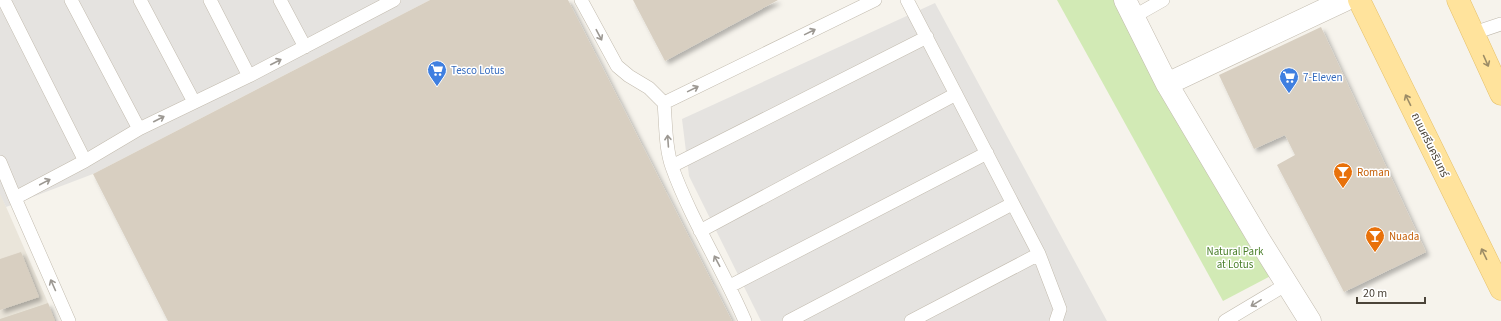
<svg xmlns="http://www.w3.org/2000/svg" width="1501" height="321" font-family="'Source Sans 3','Noto Sans Thai',sans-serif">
<defs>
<filter id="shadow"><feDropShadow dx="3.5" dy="3.5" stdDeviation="2" flood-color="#0004"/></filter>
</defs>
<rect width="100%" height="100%" fill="#f6f3ec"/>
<path fill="#eae5da" d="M0,193L56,321H0Z"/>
<path fill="#d2eab5" d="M1057,0H1128L1280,271L1223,301Z"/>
<path fill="#e5e3e0" d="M0,0H430L93,174L6,207L0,194Z
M935,3L1107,321H761L689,176L682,119Z"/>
<path fill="#d8cfc1" filter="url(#shadow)" d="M430,0H568L732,321H168L93,174Z
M633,0H778L665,61Z
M1321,27L1426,252L1344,292L1277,165L1295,155L1285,135L1254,149L1219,75Z
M21,252L39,297L0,310V259Z
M48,303L55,321H0V319Z"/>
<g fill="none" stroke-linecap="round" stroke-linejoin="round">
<g stroke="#c2bbae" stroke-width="14">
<path id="service" d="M4,0L85,161
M71,0L139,129
M140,0L194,102
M210,0L249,76
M280,0L305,47
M581,0L617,66L629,76L649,88L664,103L875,0
M907,0L1039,254L1060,309L1056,321
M1133,17L1163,0
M1474,33L1501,24
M664,103C666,124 665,147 672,167C691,220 723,269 745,321
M0,162L15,198
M672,166L927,37
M700,231L956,94
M730,286L987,153
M69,321L15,198L85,161L139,129L249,76L394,0
M789,321L1012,204
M911,321L1039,254
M1225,321L1287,284"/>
</g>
<g stroke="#c2bbae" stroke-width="23">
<path id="minor" d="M1125,0L1167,84L1260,241L1310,321
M1167,84L1345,0"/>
</g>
<g stroke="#e6c16a" stroke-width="23">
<path id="primary" d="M1359,0L1501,289
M1458,0L1501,94"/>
</g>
<use href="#service" stroke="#fff" stroke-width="13"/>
<use href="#minor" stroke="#fff" stroke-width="22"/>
<use href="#primary" stroke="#ffe39c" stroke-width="22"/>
</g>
<defs><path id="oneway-shaft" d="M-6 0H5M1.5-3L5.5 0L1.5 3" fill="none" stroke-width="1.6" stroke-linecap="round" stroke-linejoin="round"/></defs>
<g stroke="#9c9892">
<use href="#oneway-shaft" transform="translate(810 32) rotate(-26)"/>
<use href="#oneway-shaft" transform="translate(599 35) rotate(62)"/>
<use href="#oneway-shaft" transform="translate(276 62) rotate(-27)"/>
<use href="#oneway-shaft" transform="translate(693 89) rotate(-26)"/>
<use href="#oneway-shaft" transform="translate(159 119) rotate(-27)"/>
<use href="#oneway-shaft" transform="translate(668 141) rotate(-94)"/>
<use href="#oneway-shaft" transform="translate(45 182) rotate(-28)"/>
<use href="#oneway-shaft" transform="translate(717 261) rotate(-118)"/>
<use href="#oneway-shaft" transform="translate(53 285) rotate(-114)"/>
<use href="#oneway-shaft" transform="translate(1256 303) rotate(149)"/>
</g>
<g stroke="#9c8c66">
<use href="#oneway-shaft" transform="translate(1486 61) rotate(66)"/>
<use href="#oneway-shaft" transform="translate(1408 100) rotate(-116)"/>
<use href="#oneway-shaft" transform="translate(1484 254) rotate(-116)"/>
</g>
<defs>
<g id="supermarket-pin" transform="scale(1)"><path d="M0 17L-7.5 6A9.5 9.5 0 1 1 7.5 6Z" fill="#3f7fe0" stroke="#fff"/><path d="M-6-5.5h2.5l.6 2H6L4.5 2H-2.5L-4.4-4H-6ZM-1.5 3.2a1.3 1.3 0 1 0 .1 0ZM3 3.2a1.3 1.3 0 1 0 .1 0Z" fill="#fff"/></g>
<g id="bar-pin" transform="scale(1)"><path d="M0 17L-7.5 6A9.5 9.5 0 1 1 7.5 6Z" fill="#e8710a" stroke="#fff"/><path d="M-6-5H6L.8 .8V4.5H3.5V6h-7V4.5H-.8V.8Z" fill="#fff"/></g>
</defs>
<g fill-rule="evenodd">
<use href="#supermarket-pin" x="437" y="70"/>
<use href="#supermarket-pin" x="1289" y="77"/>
<use href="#bar-pin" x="1343" y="172"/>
<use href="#bar-pin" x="1375" y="236"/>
</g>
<g text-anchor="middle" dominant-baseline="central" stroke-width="3" stroke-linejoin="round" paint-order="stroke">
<g font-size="11" fill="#366cbe" stroke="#fff" text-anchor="start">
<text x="451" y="70">Tesco Lotus</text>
<text x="1303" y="77">7-Eleven</text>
</g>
<g font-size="11" fill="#4b4439" stroke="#fff">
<text transform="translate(1430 145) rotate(64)">ถนนศรีนครินทร์</text>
</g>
<g font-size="11" fill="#c56008" stroke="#fff" text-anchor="start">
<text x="1357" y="172">Roman</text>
<text x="1389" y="236">Nuada</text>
</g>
<g font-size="11" fill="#4a7f2a" stroke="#fff">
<text x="1235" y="251">Natural Park<tspan x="1235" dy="13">at Lotus</tspan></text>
</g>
</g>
<path d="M1357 297v6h68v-6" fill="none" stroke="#4b4439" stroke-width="2"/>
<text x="1363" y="297" font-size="12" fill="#4b4439" stroke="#ffffff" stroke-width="3" paint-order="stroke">20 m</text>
</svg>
